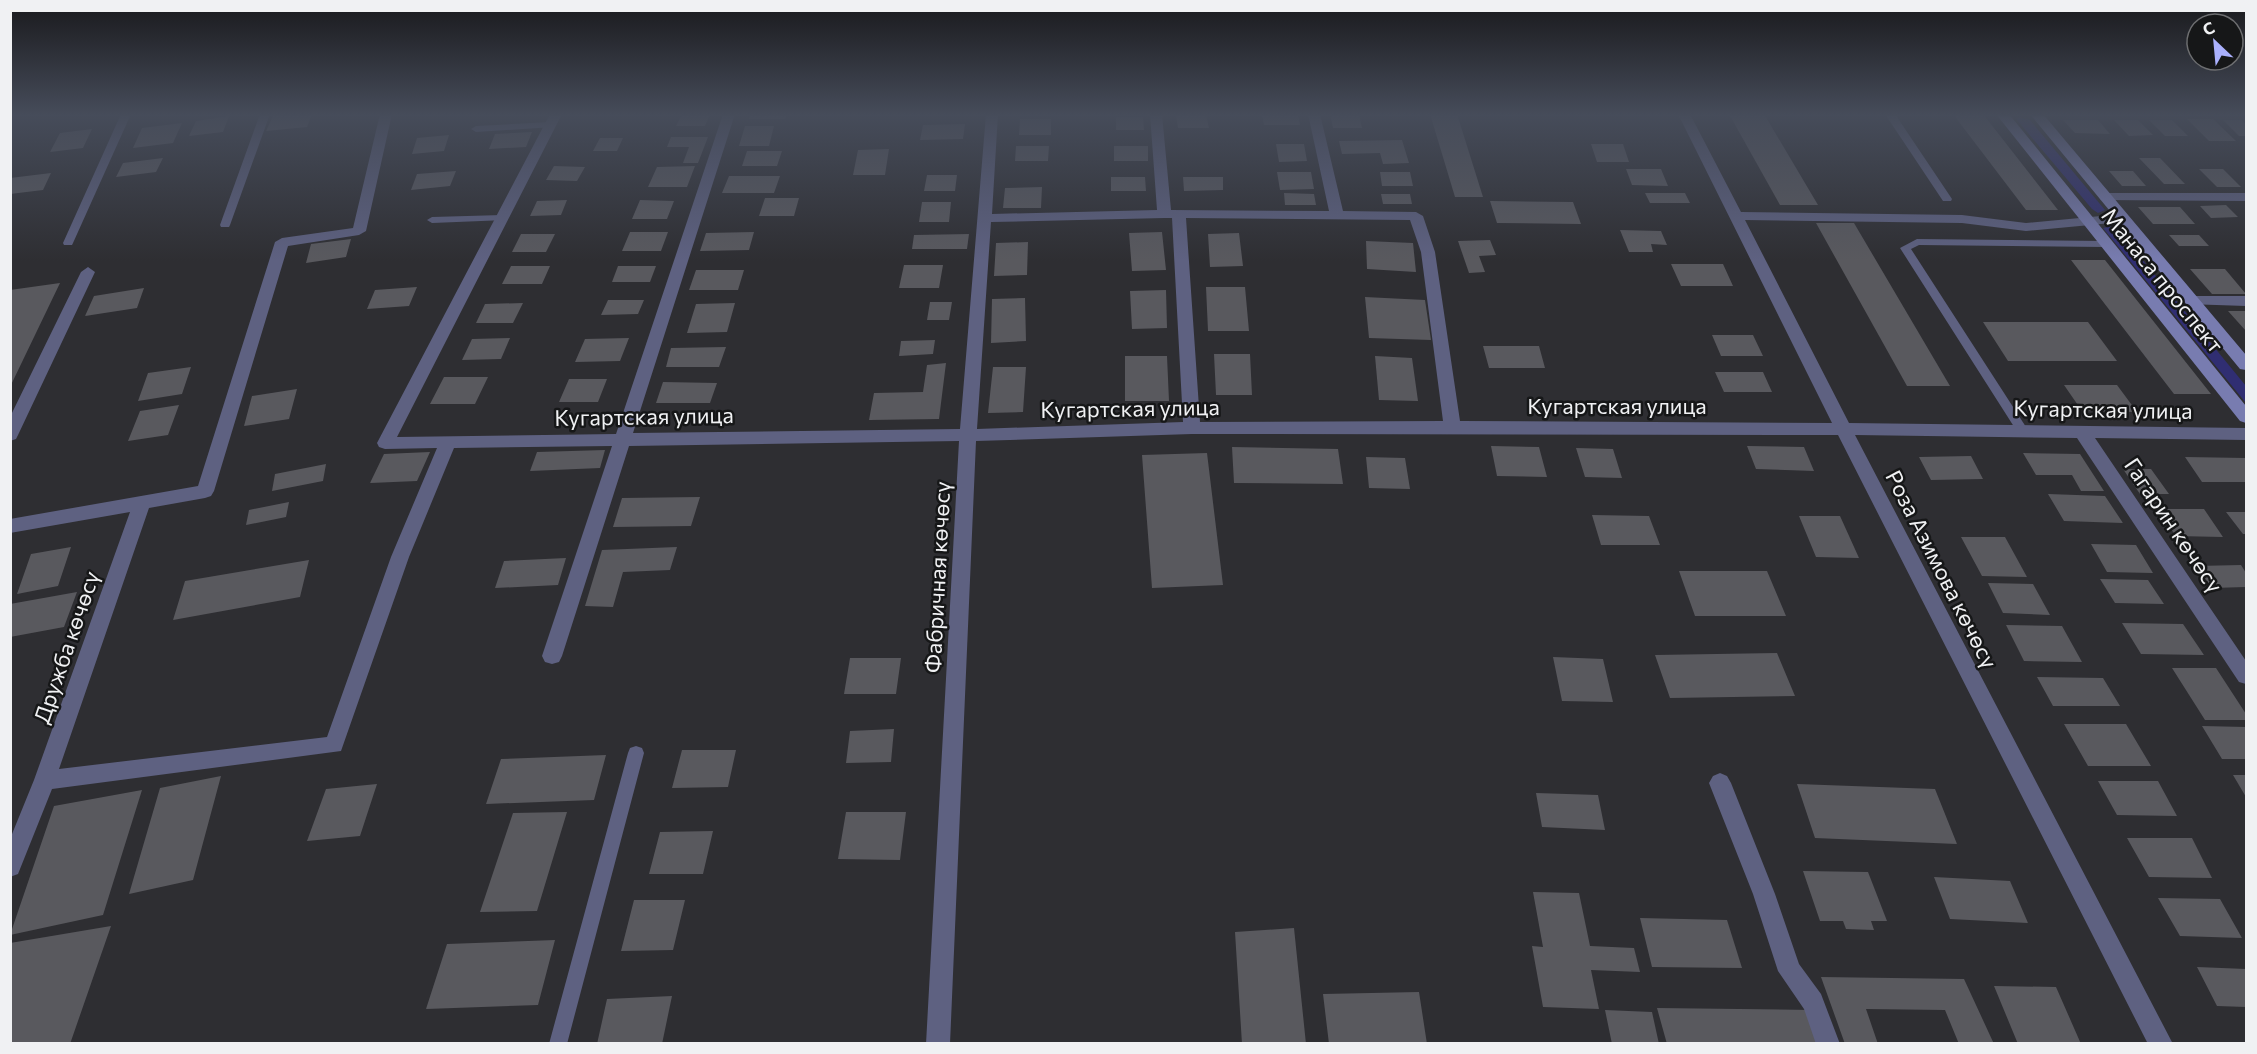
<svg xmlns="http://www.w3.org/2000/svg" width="2257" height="1054" font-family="Commissioner,sans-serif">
<rect width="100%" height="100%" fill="#2e2e32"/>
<path fill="#302e72" d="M2018,117L2030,120L2105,210L2098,213L2092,209L2017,120Z
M2112,226L2118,230L2246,386V403L2103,228Z"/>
<path fill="#59595e" d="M274,114H312L307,127L266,131Z
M682,114H710L705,126H676Z
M751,114H787L785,119H749Z
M1298,114L1300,125H1264L1262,115Z
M1330,114H1359L1362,128H1333Z
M1430,114H1457L1483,197H1455Z
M1729,114H1764L1818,205H1780Z
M1953,114H1983L2058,210H2026Z
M1176,115H1206L1209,128H1178Z
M229,116L223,132L189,136L196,121Z
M1116,117H1143L1144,130H1116Z
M1020,119H1051V135H1019Z
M2187,119H2213L2236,141H2209Z
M2063,120H2098L2110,134L2075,133Z
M2114,120H2138L2153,135L2129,136Z
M2149,120H2172L2188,136H2165Z
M2223,120H2242L2246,125V136H2239Z
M182,123L173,143L133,148L142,128Z
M965,124L963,139L920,140L923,125Z
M745,126H774L769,146H739Z
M92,129L83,148L50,152L60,133Z
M532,132L526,147L489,149L495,134Z
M449,135L444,151L412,154L417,138Z
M671,137H708L698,163H683L689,147H667Z
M600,138H623L617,151H593Z
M1402,140L1409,163L1383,164L1380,153L1342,154L1339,141Z
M1276,144H1304L1307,161L1279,162Z
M1591,144H1623L1629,162H1597Z
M1016,146H1049L1048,161H1015Z
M1114,146H1148V161H1114Z
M889,149L885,175H853L858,150Z
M747,151H782L777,166H742Z
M163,158L156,172L116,177L123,163Z
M2139,158H2160L2185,184H2164Z
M554,166L585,167L577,181L546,180Z
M695,166L687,187H648L657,167Z
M1626,169H1661L1668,186L1632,185Z
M2199,169H2223L2241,187H2217Z
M456,171L450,186L411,190L417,174Z
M2109,171H2133L2146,186H2122Z
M1277,172H1311L1314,189L1280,190Z
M1380,172H1410L1413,186H1382Z
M51,173L43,190L10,194V178Z
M927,175H957L955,191H924Z
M729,176H780L774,193H722Z
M1111,177H1145L1146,191H1111Z
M1183,177H1223V190L1184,191Z
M1042,187L1041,208H1003L1005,188Z
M1284,193L1314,194L1316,205H1285Z
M1645,193H1685L1690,203H1650Z
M1381,194H1410L1412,204H1383Z
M765,198H799L794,216H759Z
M567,200L561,215L530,216L537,201Z
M640,200L674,201L667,219H632Z
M1490,201L1573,202L1581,224L1497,223Z
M922,202H951L949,222H919Z
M2226,205L2238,217L2211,218L2200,206Z
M2138,207H2180L2195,224H2153Z
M1816,223H1854L1950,386H1907Z
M1620,230L1661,231L1667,245L1651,244L1653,252H1629Z
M630,232H668L661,251H622Z
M754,232L749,250L700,251L706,233Z
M1162,232L1166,270L1132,271L1129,233Z
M1239,233L1243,266L1210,267L1208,234Z
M521,234H555L546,252H512Z
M969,234L967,249H912L914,235Z
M2169,235H2199L2209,246H2179Z
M351,239L346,257L306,263L311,244Z
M1490,240L1496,255L1479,256L1485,272L1469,273L1458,241Z
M1366,241L1413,243L1416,272L1367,269Z
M1028,242L1027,275L994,276L996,243Z
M2071,260H2105L2211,394H2174Z
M1671,264H1723L1733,286H1681Z
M904,265H943L939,288H899Z
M511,266H550L542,284H502Z
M618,266H656L650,282H612Z
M2190,269H2225L2246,294H2212Z
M696,270H744L738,290H689Z
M60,283L10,387V290Z
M417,287L409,306L367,309L375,290Z
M1206,287H1245L1249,331H1208Z
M144,288L137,308L85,316L94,296Z
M1166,290L1167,328L1132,329L1130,291Z
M1365,297L1425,300L1431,340L1369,338Z
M1025,298L1026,341L991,343L992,299Z
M608,300H644L638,314L601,315Z
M930,302H952L949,320H927Z
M523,303L513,323H476L485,304Z
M735,303L727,332L687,333L696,304Z
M2228,311H2246V331Z
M1983,322H2088L2117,361H2008Z
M1712,335H1753L1763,356H1721Z
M510,338L501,359L462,360L472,339Z
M629,338L620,361L575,362L585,339Z
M935,340L933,354L899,356L901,341Z
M1483,346H1539L1545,368H1489Z
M726,347L719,367H666L671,348Z
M1214,354H1250L1252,395H1216Z
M1125,356H1167L1169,401H1125Z
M1375,356L1412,358L1418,401L1379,400Z
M946,363L939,419L869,420L874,393L923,392L927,365Z
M191,367L182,394L138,401L148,373Z
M993,367H1026L1023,412L988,413Z
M1715,372H1763L1772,392H1724Z
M444,377H488L475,404H430Z
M569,379H607L598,402H559Z
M663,382L717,383L710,403H656Z
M2064,385H2117L2137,412L2082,411Z
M297,389L289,419L244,426L252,396Z
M179,405L168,435L128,441L140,411Z
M1491,446L1539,447L1547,477L1497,476Z
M1747,446L1804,447L1814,471L1756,469Z
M1232,447L1338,449L1343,484L1234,483Z
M1576,448L1613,449L1622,478L1585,477Z
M605,450L600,468L530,471L537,452Z
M430,452L417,481L370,483L384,454Z
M1207,453L1223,585L1152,588L1142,455Z
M2023,453L2080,454L2104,491H2081L2072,475H2036Z
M1971,456L1983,479L1931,480L1919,457Z
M1366,457L1405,458L1410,489L1369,488Z
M2185,457L2246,458V482H2202Z
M326,464L323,481L272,491L275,474Z
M2123,469H2151L2169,494H2140Z
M2048,494L2105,496L2123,523L2064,521Z
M700,497L691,526L613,527L622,498Z
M289,502L286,517L246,525L249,510Z
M2156,509H2204L2223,537L2176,536Z
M2226,512H2246V534H2243Z
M1592,515L1649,516L1660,545H1601Z
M1799,516H1840L1859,558L1816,557Z
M1961,537H2005L2027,577L1982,576Z
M2091,544L2136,545L2153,573L2107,572Z
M71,547L58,586L17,594L31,554Z
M677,547L670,570L623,572L613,607L585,606L602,550Z
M566,558L558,585L495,588L504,561Z
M309,560L300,597L173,620L185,581Z
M2241,565L2246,573V587L2212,588L2196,566Z
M1679,571H1767L1786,616H1695Z
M2100,579L2148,580L2164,604L2115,603Z
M1988,583L2033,584L2050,615L2003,613Z
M77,592L64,627L10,637V604Z
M2122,623L2183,624L2204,655L2141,654Z
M2006,625L2062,626L2082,662L2024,661Z
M1777,653L1795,696L1670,698L1655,655Z
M1553,657L1603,659L1613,702L1562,701Z
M850,658H901L896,694H844Z
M2172,668H2216L2246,714V720H2205Z
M2037,677L2103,678L2120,706H2053Z
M2064,724H2126L2151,766H2088Z
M2202,726L2246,727V759H2222Z
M894,729L891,762L846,763L850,731Z
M682,750H736L728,787L672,788Z
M606,755L594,800L486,804L501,759Z
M2233,775H2246V797Z
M221,776L193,880L129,894L160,788Z
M2098,781H2158L2177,816L2117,815Z
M377,784L360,836L307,841L326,789Z
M1797,784L1935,789L1957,844L1815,838Z
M142,790L103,915L10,935L54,806Z
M1536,793L1598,795L1605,830L1542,827Z
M567,812L537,911L480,912L513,813Z
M846,812H906L900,860L838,859Z
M713,831L703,874H649L660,832Z
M2127,838H2192L2212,878L2149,877Z
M1803,871L1868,872L1887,921H1871L1874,930L1846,929L1843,921H1820Z
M1934,877L2010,881L2028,923L1950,919Z
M1533,892L1579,893L1590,946L1634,948L1640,972L1591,970L1599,1009L1543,1007L1532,946L1543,947Z
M2158,898L2220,899L2242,938L2180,936Z
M634,900H685L673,950L621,951Z
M1640,918L1727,920L1742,968L1652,967Z
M111,926L70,1044H10V943Z
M1294,928L1306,1044H1242L1235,932Z
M555,940L538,1005L426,1009L447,944Z
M2197,967L2246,969V1007L2217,1006Z
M1821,977L1964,979L1994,1044H1959L1945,1010L1866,1009L1878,1044H1845Z
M1994,986L2056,987L2081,1044H2018Z
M1419,992L1427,1044H1329L1323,994Z
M672,996L662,1044H597L607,999Z
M1657,1008L1812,1010L1824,1044H1667Z
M1605,1010L1652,1012L1659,1044H1612Z"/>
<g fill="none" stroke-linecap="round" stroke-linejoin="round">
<path fill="#5e6181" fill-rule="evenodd" d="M121,114H131L73,243L72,245H64L63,243Z
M260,114H270L230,225L229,227H221L220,225Z
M1885,114H1895L1952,199L1951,201H1943Z
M550,122L553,123V127L476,132L471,129L476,126Z
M502,215L506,216V220L432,223L427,220L432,217Z
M1917,239L2106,241L2111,244L2106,247L1919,245L1911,249L2026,427L2028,430L2026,433H2018L1900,248Z
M636,746L642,748L644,753L567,1044H549L628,753L630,748Z"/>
<path fill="#5e6181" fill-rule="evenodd" d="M380,114H392L366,231L359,235L288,246L214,491L211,496L205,498L149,508L59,769L327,737L391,557L437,448L385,449L379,447L377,443L550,114H562L397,437L616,434L723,114H735L633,433L960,429L986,114H998L992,214L1157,210L1150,114H1162L1171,210L1329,211L1308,114H1320L1343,211L1416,212L1423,216L1435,252L1460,421L1832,423L1678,114H1690L1741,212L1962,215L2026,223L2122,214L2129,218L2122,222L2026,231L1962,223L1745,220L1849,423L2246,428V440L2095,438L2246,661V684L2239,682L2077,438L1855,435L2173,1044H2148L1838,435L1192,434L976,441L950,1044H926L959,441L629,446L562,656L559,662L552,664L545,662L542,656L612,446L454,448L409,557L341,751L52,789L18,874L10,877V839L34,780L130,512L10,533V519L198,486L275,242L282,238L353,228ZM1164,218H1172L1183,422L977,429L991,222ZM1186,218L1410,220L1421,252L1443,421L1200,422Z
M2106,193H2246V201L2101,200L2099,197L2101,194Z
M88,267L95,272L18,435L16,439L10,441V417L81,272Z
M2191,296H2246V306L2186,304L2183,301L2186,298Z
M1720,773L1727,776L1731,783L1775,894L1799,964L1821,994L1840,1044H1816L1804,1009L1778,971L1753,894L1709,783L1713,776Z"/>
<path fill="#787cb0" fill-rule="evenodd" d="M1996,114H2009L2246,406V423L2240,421Z
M2030,114H2043L2246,355V370L2240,369Z"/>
</g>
<linearGradient id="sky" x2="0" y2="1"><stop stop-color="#19191c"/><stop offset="0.44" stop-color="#464c5a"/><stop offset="1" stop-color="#464c5a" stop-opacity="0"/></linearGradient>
<rect width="2257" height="261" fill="url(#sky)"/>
<g text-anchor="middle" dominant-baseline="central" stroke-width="5" stroke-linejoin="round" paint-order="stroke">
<g font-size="22" fill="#f0f1f3" stroke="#161718">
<text transform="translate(2163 280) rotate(51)">Манаса проспект</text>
<text x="1617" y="405">Кугартская улица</text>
<text transform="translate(1130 408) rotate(-1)">Кугартская улица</text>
<text transform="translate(2103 409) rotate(1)">Кугартская улица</text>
<text transform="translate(644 416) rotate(-1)">Кугартская улица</text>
<text transform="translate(2174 525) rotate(56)">Гагарин көчөсү</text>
<text transform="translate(1942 569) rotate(63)">Роза Азимова көчөсү</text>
<text transform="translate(937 577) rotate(-87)">Фабричная көчөсү</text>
<text transform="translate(66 647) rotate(-71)">Дружба көчөсү</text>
</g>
</g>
<rect width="2257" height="1054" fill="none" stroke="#f0f1f3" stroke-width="24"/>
<g transform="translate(2215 42) rotate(334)"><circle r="28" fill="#161718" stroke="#6d6e70" stroke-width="1.5"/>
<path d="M0-4.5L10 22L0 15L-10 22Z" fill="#aab0fc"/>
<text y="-9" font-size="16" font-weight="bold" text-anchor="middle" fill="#f0f1f3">С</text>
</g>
</svg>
